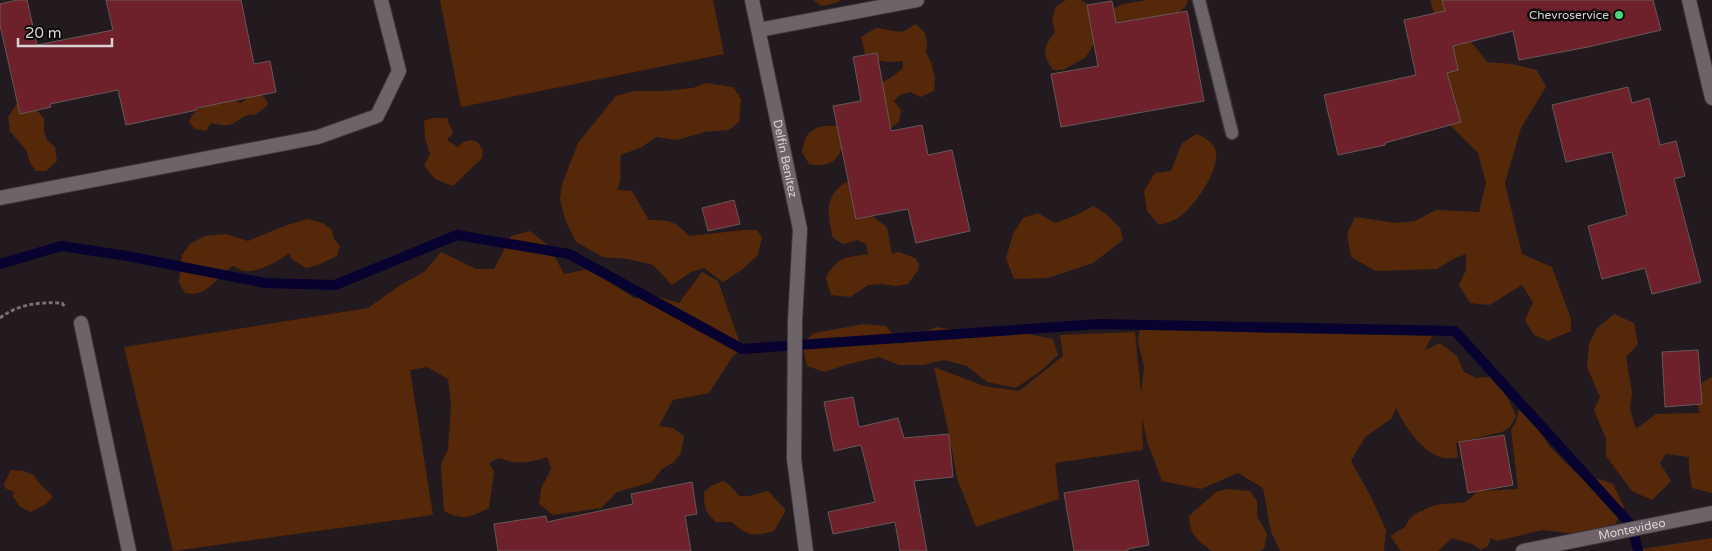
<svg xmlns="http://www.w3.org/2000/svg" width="1712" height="551" font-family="'Varela Round',sans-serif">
<rect width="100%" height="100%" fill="#231a1f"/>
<path fill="#552809" d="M440,0H713L724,54L461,107Z
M813,0H841L835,3L822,6Z
M1066,0H1081L1094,9V44L1085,58L1063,70H1053C1042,54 1043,47 1055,32L1052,19L1056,6Z
M1147,0H1187L1188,2L1184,8L1176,14L1113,27L1112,9L1124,4Z
M1430,0H1452L1468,38L1487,62L1512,64L1537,70L1546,87L1521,128L1505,183L1522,254L1552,267L1571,319V331L1548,341L1534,335L1525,320L1533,302L1522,285L1489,305L1470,303L1459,285L1466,270V254L1453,259L1437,269L1376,271L1351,257L1347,234L1355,217L1396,223L1415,221L1436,210L1479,212L1486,183L1478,153L1444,119L1435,16Z
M916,24L925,33L927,45L926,52L932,65L935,80L934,91L921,97L910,92L900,95L894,101L901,110L899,122L885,132L876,87C885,80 895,76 903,68V61C889,63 878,62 865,54L861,37L876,28L902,32Z
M706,83L733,87L741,99L739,122L729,130L705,132L677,140L656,137L642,147L621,155C619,166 623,180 617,190L632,191L649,220C670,220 675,221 689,236L744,230H757L762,237L758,255L743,269L723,282L704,268L691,272L672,285L653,265L628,259L603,257L576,242L565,219L560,199L562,184L578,143L616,96L634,91H664L693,88Z
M261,93L268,103L267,106L255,115C243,112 238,124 228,125C223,126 216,124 211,123L206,131L195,129L189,122L192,115L200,108L211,102L230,98L241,103L247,98Z
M18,102L33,105L44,119V131L47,140L55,147L57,161L46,171H36L30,163L26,150L10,131L8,117Z
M432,118H447L453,133L447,140L458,147C464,140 469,139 478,142L483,151L482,158L453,186L435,179L424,166L430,154L425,138L424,121Z
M824,126H837C838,131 843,139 842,145C839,163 825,168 809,164L802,152C805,136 807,130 824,126Z
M1197,134C1205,138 1214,142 1216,152C1219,172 1194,207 1178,218C1173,221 1165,223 1159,225L1147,211L1144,191L1155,173L1171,171L1182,143Z
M852,179L873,203L872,216L887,227L892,254L899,252L915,258L919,264L918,270L908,284L896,286L881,284L868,285L850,297L831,295L826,278C837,256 845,258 868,254L866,244L858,240L843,244L833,238C826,210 825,192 852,179Z
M1093,206L1105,213L1120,228L1123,240L1093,263L1048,278L1014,279L1006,258L1013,234L1023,218L1038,213L1055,223L1077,215Z
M307,219L323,223L332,230L334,239L340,246L337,256L318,265L306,268L292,259L289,253C280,261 256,273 244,271C240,270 236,267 233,266C216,276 209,298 185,293L179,283L182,255L191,243L205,236L226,234L248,241L287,225Z
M530,231L550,247L564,274L589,269L634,298L655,296L679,303L702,272L718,281L742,349L733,356L709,393L673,400L659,426L673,428L684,436L681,453L674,462L662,469L652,482L617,492L601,508L553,515L539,504L541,489L551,469L547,457C529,463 517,465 499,458L489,463L494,472L489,508C470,517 464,521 444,511L441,464L448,449L451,405L448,379L427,367L410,370L433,515L173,551L124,347L368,308L399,286L424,272L441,252L476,269H494L511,236Z
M1614,314L1634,323L1638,344L1626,357L1632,392L1630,409L1636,429L1656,414L1700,413L1694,397L1703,382L1712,377V493L1692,488L1689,470V457L1666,454L1660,463L1671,481L1652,500L1632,491L1606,456V439L1594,410L1600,397L1587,367L1589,344L1597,328Z
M864,324L886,326L901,344L936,327L961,331L1023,333L1053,339L1058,355L1042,370L1016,388L987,382L967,366L944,360L923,365H899L879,357L845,365L825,372L807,366L802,344L814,333Z
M1140,328L1273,333L1432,336L1425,350L1440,343L1457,356L1464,372L1477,378L1490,377L1507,397L1516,416L1510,427L1502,432L1456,443L1458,457C1430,466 1409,431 1397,411V407L1391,419L1365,437L1351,461L1371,497L1386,530L1384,551H1280L1271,532L1263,488L1238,473L1201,489L1162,481L1147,441L1142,418L1143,450L1055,463L1059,499L976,527L957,478L949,434L934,367L984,386L1019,391L1063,356L1060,335L1135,332L1141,394L1144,367L1138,341Z
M1519,409L1540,432L1550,447L1574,471L1583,478L1599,479L1613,484L1624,507L1615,524L1576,534L1542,530L1497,541L1491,538L1488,546L1481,550L1472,544L1452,538L1438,551H1401L1390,536L1405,527L1410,518L1417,513L1435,505L1466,502L1478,491L1518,489L1511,430L1516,422Z
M11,470L23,471L34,475C40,486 46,488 53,497L46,504L31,512L20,507L13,496L14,492L5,488L4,484Z
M723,481L730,485L739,496H750L768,491L786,510L774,531C754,537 747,536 732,522H716C705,512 704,507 704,492L711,486Z
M1227,489L1250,491L1257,501V516L1267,534L1264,549L1260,551H1212C1197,540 1189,534 1189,516L1216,492Z
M1712,538V551H1630Z"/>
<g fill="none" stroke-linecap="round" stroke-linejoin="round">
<path stroke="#070230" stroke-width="10" d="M0,264L61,246L127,256L265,283L335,285L457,235L569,254L742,349L1099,324L1455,331L1632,526L1638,551"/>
</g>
<path fill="#6e212a" stroke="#655858" d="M17,0H27L37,45L113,30L106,0H241L254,64L270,61L276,92L197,108V110L126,125L118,90L50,104L51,107L20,114L0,25V4Z
M1442,0H1653L1661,30L1588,47L1519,60L1513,31L1453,46L1458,70L1447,73L1461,122L1385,143V145L1338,155L1324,95L1416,75L1404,20L1445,11Z
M1112,1L1116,23L1187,11L1204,101L1061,127L1051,74L1098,66L1087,5Z
M877,53L891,131L922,125L928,155L952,150L970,231L916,243L908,209L856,219L833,106L861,101L853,57Z
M1628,87L1632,103L1649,98L1660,145L1676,141L1685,176L1674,179L1701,282L1652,294L1645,268L1602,279L1588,226L1627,215L1612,152L1566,162L1552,105Z
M734,200L740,224L708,231L702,208Z
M1698,350L1702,404L1665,407L1662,352Z
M853,397L859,427L898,418L904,438L949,434L953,477L914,481L927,551H900L895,522L833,534L828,512L875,502L861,445L834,451L824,402Z
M1504,435L1513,485L1468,493L1459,442Z
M1138,480L1149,545L1128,549V551H1074L1064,493Z
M692,482L697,514L685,516L691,551H498L494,524L546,516L547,522L633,504L631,494Z"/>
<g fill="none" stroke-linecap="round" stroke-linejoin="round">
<g stroke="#3d363a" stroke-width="15">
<path id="service" d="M1199,0L1232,133"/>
</g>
<g stroke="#3d363a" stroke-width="16">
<g id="minor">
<path id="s1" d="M752,0L800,229L795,321L794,459L806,551"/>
<path d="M1689,0L1712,98"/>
<path d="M759,30L917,0"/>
<path d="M81,323L129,551"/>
<path id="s2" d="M1523,551L1712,513"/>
</g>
</g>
<g stroke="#3d363a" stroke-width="16">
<path id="tertiary" d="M0,198L318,137L377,116L399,71L381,0"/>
</g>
<path stroke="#777074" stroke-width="3" stroke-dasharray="4 2.5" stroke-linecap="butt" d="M0,318C18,304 39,302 62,303L65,307"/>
<use href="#service" stroke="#6e6369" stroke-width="12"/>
<use href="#minor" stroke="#6e6369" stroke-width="14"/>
<use href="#tertiary" stroke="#6e6369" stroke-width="14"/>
</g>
<circle fill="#44d77b" stroke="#0a0708" stroke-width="2" cx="1619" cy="15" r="5"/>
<g text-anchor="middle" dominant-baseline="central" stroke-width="5" stroke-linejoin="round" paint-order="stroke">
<g font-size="12" fill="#d8d2d5" stroke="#0a0708" text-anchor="end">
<text x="1609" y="15">Chevroservice</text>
</g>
<g font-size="12" fill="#d8d2d5" stroke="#0a0708">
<text stroke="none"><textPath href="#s1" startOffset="162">Delfín Benítez</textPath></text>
<text stroke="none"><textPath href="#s2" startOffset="111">Montevideo</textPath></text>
</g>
</g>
<path d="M18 38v8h94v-8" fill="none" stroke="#d8d2d5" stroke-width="2.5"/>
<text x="25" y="38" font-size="15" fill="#d8d2d5" stroke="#0a0708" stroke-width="4" paint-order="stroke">20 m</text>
</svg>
